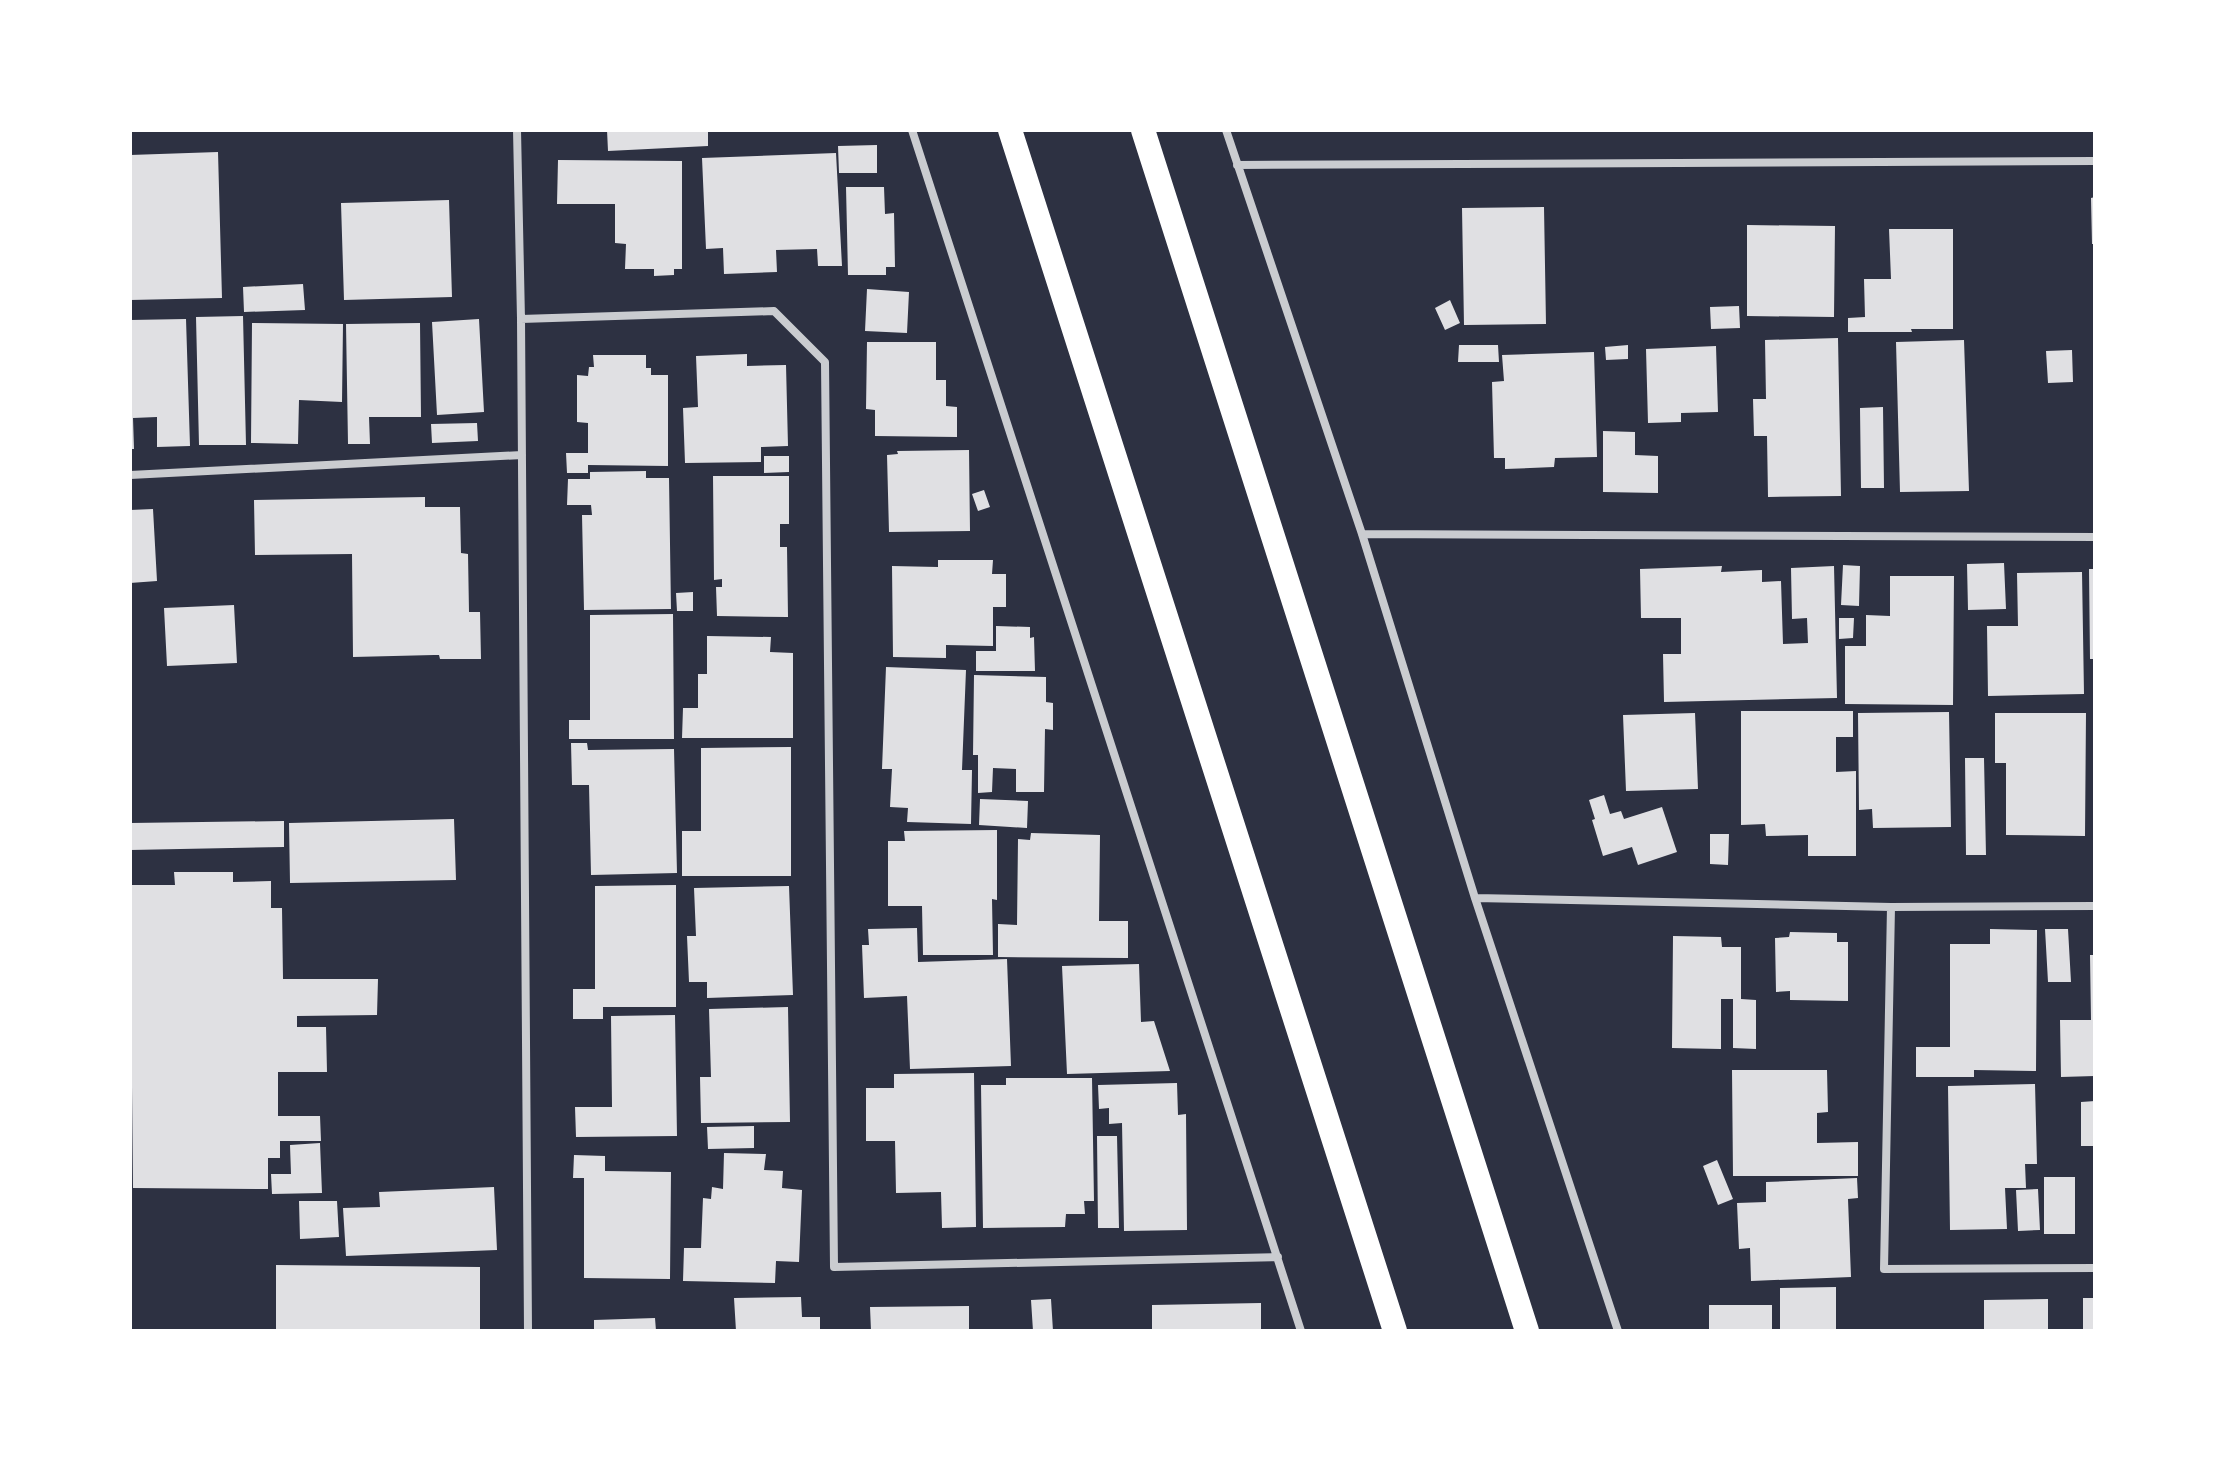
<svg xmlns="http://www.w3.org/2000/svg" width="2225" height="1461" font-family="'Roboto Condensed',sans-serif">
<rect width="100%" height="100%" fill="#2d3142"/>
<path fill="#e0e0e3" d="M607,130H708V146L608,151Z
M877,145V173H839L838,146Z
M218,152L222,298L130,300V155Z
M836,153L842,266H818L817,249L776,250L777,272L724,274L723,248L706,249L702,158Z
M558,160L682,161V269H674V275L654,276V269H625L626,244L615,243V204H557Z
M846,187H884L885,214L894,213L895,267H886V275H848Z
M2095,197V244H2092L2091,198Z
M449,200L452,297L344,300L341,203Z
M1544,207L1546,324L1464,325L1462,208Z
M1747,225L1835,226L1834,317L1747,316Z
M1889,229H1953V329H1911L1912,332H1848V318L1865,317L1864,279H1891Z
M303,284L305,310L244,312L243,287Z
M867,289L909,292L907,333L865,331Z
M1450,300L1460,323L1445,330L1435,308Z
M1739,306L1740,328L1711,329L1710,307Z
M243,316L246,445H199L196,317Z
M186,319L190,446L157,447V417L133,418L134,449H130V320Z
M479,319L484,412L437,415L432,322Z
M252,323L343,324L342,402L299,400L298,444L251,443Z
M420,323L421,417H369L370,444H348L346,324Z
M1838,338L1841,496L1768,497L1767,436H1754L1753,399H1766L1765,340Z
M1964,340L1969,491L1900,492L1896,342Z
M867,342H936V380H946V406L957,407V437L875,436V410L866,409Z
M1459,345H1498L1499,362H1458Z
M1628,345V359L1606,360L1605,347Z
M1716,346L1718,412L1681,413V422L1648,423L1646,349Z
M2072,350L2073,382L2048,383L2046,351Z
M1594,352L1597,457L1555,458L1554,467L1505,469V458H1494L1492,382L1504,381L1502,355Z
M747,354V366L786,365L788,446L761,447V462L685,463L683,408L698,407L696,356Z
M593,355H646V368H651V375H668V466L588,465V473H567L566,453H588V423L577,422V375L588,376L589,367H594Z
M1883,407L1884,488H1861L1860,408Z
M477,423L478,441L432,443L431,424Z
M1603,431L1635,432V455L1658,456V493L1603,492Z
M969,450L970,531L889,532L887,455L898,454L897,451Z
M764,456H789V472L764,473Z
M646,471V478H669L671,609L584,610L582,515H592L591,505H567L568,479H590V472Z
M713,476H789V524H780V547H787L788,617L717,616L716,587H722V579L714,580Z
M984,490L990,507L978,511L972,494Z
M425,497V507H460L461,553L468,554L469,612H480L481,659H440L439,655H434L353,657L352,554L255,555L254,500Z
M153,509L157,581L130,583V510Z
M938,560H993L992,574H1006V607H993V646L946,645V658L893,657L892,566L938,567Z
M2004,563L2006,609L1968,610L1967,564Z
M1843,565L1860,566L1859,606L1841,605Z
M1722,566L1721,572L1762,570V582L1781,581L1783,644L1808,643L1807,618L1792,619L1791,568L1834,566L1837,698L1664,702L1663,654H1681V618H1641L1640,569Z
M2089,569H2095V659H2090Z
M2082,572L2084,694L1988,696L1987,626H2018L2017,573Z
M1890,576H1954L1953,705L1845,704V646H1866V615L1890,616Z
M693,592V611H677L676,593Z
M234,605L237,663L167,666L164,608Z
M673,614L674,739H569V720H590V615Z
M1839,618H1854L1853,638L1839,639Z
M996,626L1030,627V638L1034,637L1035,671H976V651H996Z
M707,636L771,637L770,652L793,653V738H682L683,708H698V674H707Z
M886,667L966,670L962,770H972L971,824L907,822L908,808L890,807L892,769H882Z
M974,675L1046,677V702L1053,703V730L1045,729L1044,792H1016V769L993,768L992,792L978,793V755H973Z
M1741,711H1853V737H1836V772L1856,771V856H1808V835L1766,836L1765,824L1741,825Z
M1949,712L1951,827L1873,828L1872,809L1859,810L1858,713Z
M1695,713L1698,789L1626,791L1623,715Z
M1995,713H2086L2085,836L2006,835V763H1995Z
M571,743H587L588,750L674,749L677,873L591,875L589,785H572Z
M791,747V876H682V831H701V748Z
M1965,758H1984L1986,855H1966Z
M1604,795L1610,814L1621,811L1624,819L1662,807L1677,852L1638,865L1632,847L1603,856L1592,820L1595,819L1589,800Z
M980,799L1028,801L1027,828L979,825Z
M454,819L456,880L290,883L289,823Z
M284,821V847L130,850V823Z
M997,830V900L992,899L993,955H923L922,906H888V841H905L904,831Z
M1031,833L1100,835L1099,921H1128V958L998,957V924L1017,925L1018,839L1030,840Z
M1710,834H1729L1728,865L1710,864Z
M174,872H233V882L271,881V908H282L283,979H378L377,1015L297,1016V1027H326L327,1072H278V1116H320L321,1141H280V1158H268V1189L133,1188L130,885H175Z
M676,885V1007H603V1019H573V989H595V886Z
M789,886L793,995L707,998V982H689L687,936H696L694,888Z
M917,928L918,962L1007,959L1011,1066L910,1069L907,996L864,998L862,945H869L868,929Z
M1990,929L2037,930L2036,1071L1974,1070V1077H1916V1047H1950V944H1990Z
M2045,929H2068L2071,982H2048Z
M1790,932L1837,933V942H1848V1001L1790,1000V991L1776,992L1775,938L1789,937Z
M1673,936L1721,937L1722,947H1741V999L1756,1000V1049L1733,1048V999H1721V1049L1672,1048Z
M2090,955H2095V1076L2061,1077L2060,1020H2091Z
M1139,964L1141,1022L1154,1021L1170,1071L1067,1074L1062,966Z
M788,1007L790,1122L701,1123L700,1077H711L709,1009Z
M675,1015L677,1136L576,1137L575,1107H612L611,1016Z
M1732,1070H1827L1828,1112L1817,1113V1143L1858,1142V1176H1733Z
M974,1073L976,1227L942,1228L941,1192L896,1193L895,1141H866V1088H894V1074Z
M1006,1078H1092L1094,1201H1084L1085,1214H1066L1065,1227L983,1228L981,1085H1006Z
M1177,1083L1178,1115L1186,1114L1187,1230L1124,1231L1122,1123L1109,1124V1108L1099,1109L1098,1085Z
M2035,1084L2037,1164H2025L2026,1188H2005L2007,1229L1950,1230L1948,1086Z
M2095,1101V1146H2081V1102Z
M754,1126V1148L708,1149L707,1127Z
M1097,1136H1117L1119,1228H1098Z
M320,1143L322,1193L272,1194L271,1174H291L290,1145Z
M724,1153L766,1154L764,1170L783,1171L782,1188L802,1190L799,1262L776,1261L775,1283L683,1281L684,1248H701L703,1198L711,1199L712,1187L723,1189Z
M574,1155L605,1156V1171L671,1172L670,1279L584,1278V1178H573Z
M1717,1160L1733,1199L1718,1205L1703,1166Z
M2044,1177H2075V1234H2044Z
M1857,1178L1858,1198L1848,1199L1851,1277L1751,1281L1750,1248L1739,1249L1737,1203L1766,1202V1182Z
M494,1187L497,1250L346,1256L343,1208L380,1207L379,1192Z
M2038,1189L2040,1230L2018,1231L2016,1190Z
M299,1201H337L339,1237L300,1239Z
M276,1265L480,1267V1331H276Z
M1836,1287V1331H1780V1288Z
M801,1297L802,1317H820V1331H736L734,1298Z
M2083,1298H2095V1331H2083Z
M1051,1299L1053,1331H1033L1031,1300Z
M2048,1299V1331H1984V1300Z
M1261,1303V1331H1152V1305Z
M1709,1305H1772V1331H1709Z
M969,1306V1331H871L870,1307Z
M655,1318L656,1331H594V1320Z"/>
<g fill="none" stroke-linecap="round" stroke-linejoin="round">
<path stroke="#caccd0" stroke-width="8" d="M517,130L521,319L528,1331
M912,130L1301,1331
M1226,130L1362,534L1475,898L1618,1331
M1237,165L2095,161
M521,319L774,311L825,362L834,1267L1278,1257
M130,475L522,455
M1362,534L2095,537
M1475,898L1891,907L2095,906
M1891,907L1884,1269L2095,1268"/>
<path stroke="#fff" stroke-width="24" d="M1010,130L1395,1331
M1143,130L1527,1331"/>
</g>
<rect width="2225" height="1461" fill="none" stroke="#ffffff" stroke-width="264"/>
</svg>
